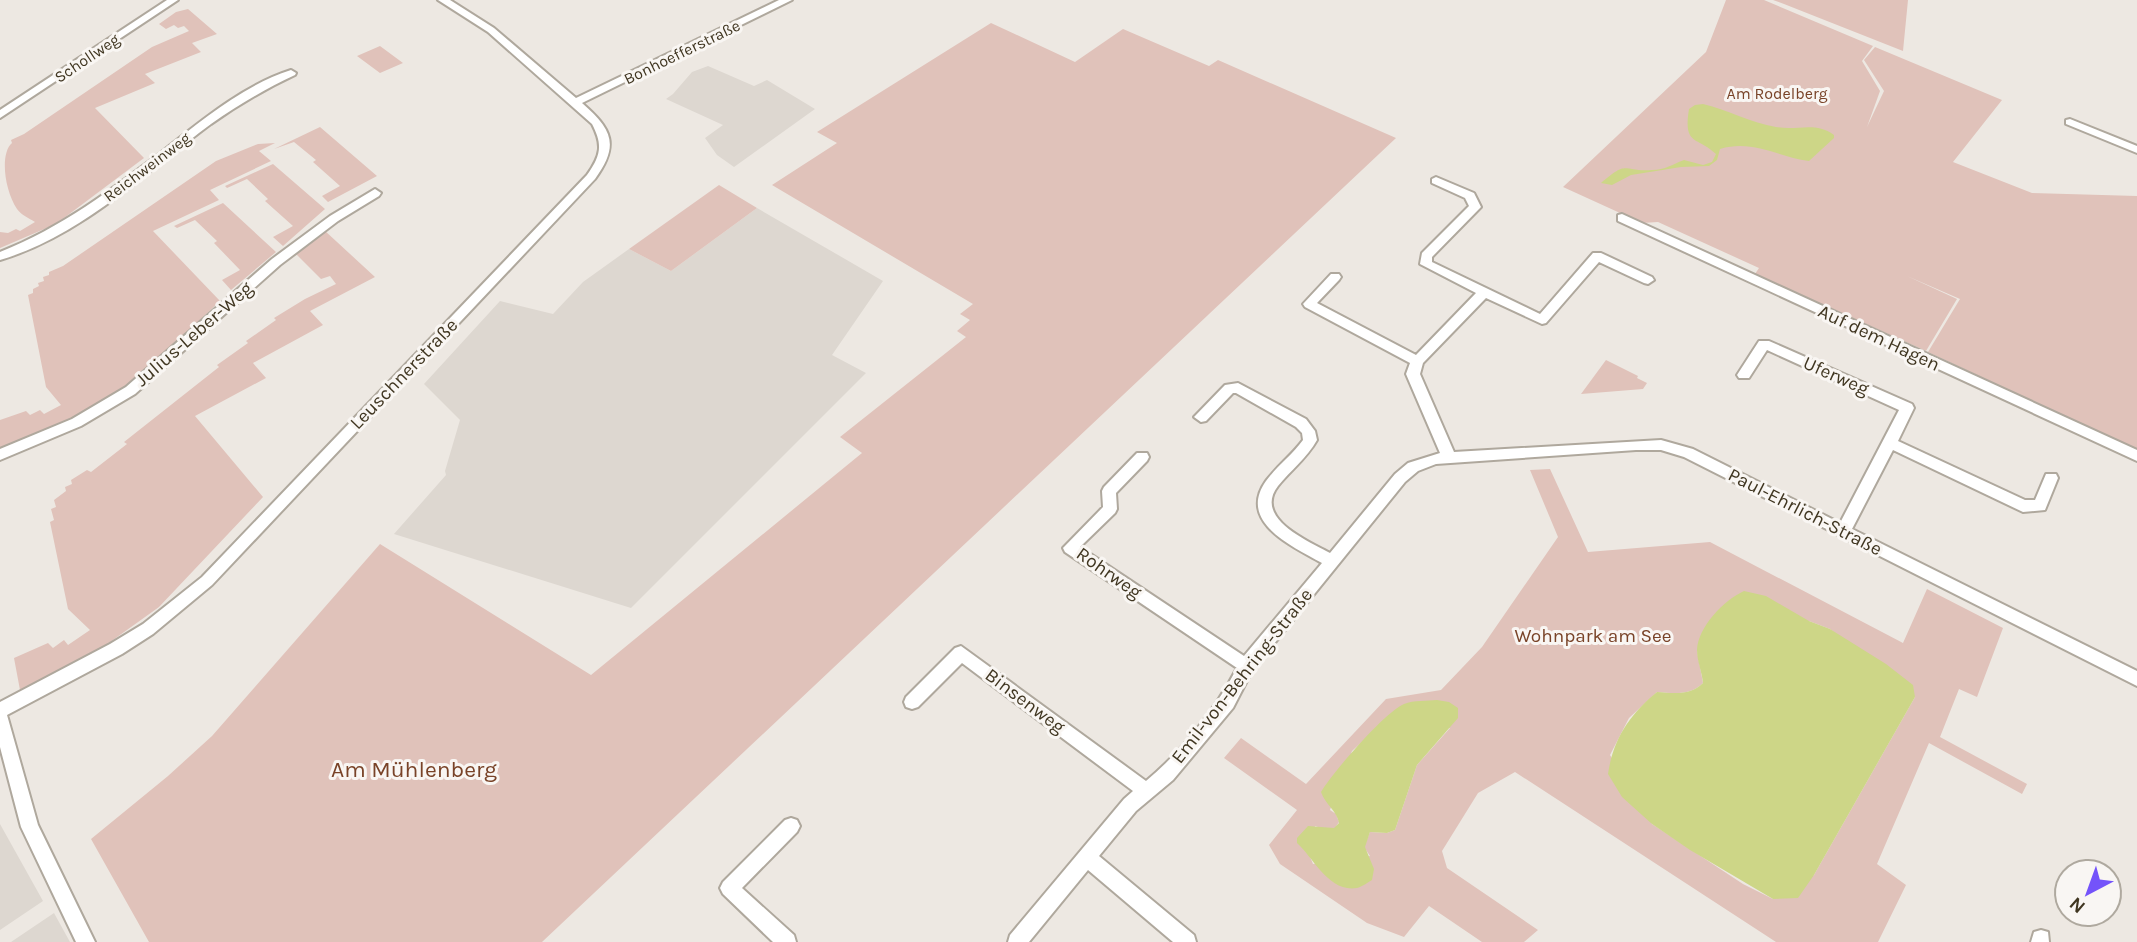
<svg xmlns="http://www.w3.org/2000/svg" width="2137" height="942" font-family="Karla,sans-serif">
<rect width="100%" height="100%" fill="#ede8e2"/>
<path fill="#ddd7d0" d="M708,66L754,86L767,80L815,109L734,167L717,155L705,138L723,125L666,99L673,94L692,72Z
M757,208L883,281L832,355L866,373L631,608L394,534L446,475L445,471L460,420L424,384L500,301L553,314L583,282L629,249L671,271Z
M0,824L43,901L0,930Z
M54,913L70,942H11Z"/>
<path fill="#e0c2ba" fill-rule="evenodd" d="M1726,0H1764L1873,46L1862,61L1880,91L1867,127L1884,91L1864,60L1875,47L2002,100L1953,162L2032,193L2137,196V450L1928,352L1960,299L1907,276L1957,299L1926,351L1755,274L1759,268L1658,222L1642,223L1563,187L1706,52Z
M1773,0H1908L1903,51L1784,4Z
M188,9L217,34L192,43L201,52L145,74L155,83L95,108L144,158L56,224L0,248V232L8,233L16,229L20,231L35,222C29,218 21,215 17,209C4,189 0,153 12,143L11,140L24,134L152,47L189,31L184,26L178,28L174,25L166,29L159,24L176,12Z
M991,23L1075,62L1123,29L1209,66L1218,60L1396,138L542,942H149L91,839L168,776L212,736L380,544L591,675L862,453L840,437L966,337L957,331L970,320L960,314L973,304L772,185L837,143L817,132Z
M380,46L403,63L380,73L357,56Z
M320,127L377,176L328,202L322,196L340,186L313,162L316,160L294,142L274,149Z
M275,143L259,151L271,161L210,190L219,200L153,231L220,301C183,336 146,375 103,403C71,423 36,436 0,448V420L26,411L30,415L40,410L44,414L61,405L46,387L28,295L33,293V289L39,286L38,283L44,281L43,277L49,275V272L63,266L216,161L258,144Z
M273,164L325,209L283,246L273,237L293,226L265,201L268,199L247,179L227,188L225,186Z
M719,185L757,208L671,271L629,249Z
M223,203L276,252L231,290L222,280L240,270L214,243L217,241L195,220L177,228L174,226Z
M324,230L375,277L310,311L323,325L253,363L266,378L195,416L263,497L159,607L92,655L20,690L14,658L48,643L53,648L64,640L68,645L90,630L68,609L50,522L54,520L51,509L56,507L54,500L66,491L65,487L72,484L71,480L87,470L91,472L127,444L124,442L219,367L217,365L248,343L246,341L276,320L274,318L305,299L336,284L330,276L321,279L296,254Z
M1606,360L1638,376L1637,378L1647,383L1643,389L1581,394Z
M1550,469L1588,552L1710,542L1903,643L1927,589L2003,628L1977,697L1959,689L1940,737L2027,784L2022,794L1929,743L1877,864L1906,885L1878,942H1776L1515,772L1478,793L1442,851L1447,868L1538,930L1524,942H1482L1429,906L1404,937L1367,923L1280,864L1269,845L1297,810L1224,758L1241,738L1306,784L1386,699L1441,690L1482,647L1558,537L1530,470ZM1809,621L1830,629L1915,697L1814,875L1773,899L1743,884L1652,824L1610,755L1629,718L1657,692C1674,693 1690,696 1703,683L1697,651ZM1380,725L1450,728L1417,765L1395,830L1387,833L1370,832L1364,847L1370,856L1313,864L1309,854L1315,826L1324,829L1335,828L1339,822L1336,814L1330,810L1352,751Z"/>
<path fill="#cdd687" d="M1703,104C1728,110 1751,123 1776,127C1798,131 1815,121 1834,135V138L1809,161C1778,157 1753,139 1720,149L1717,160L1709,166L1681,167L1631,175L1612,185L1601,183C1629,159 1621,172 1652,170C1665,170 1673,164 1684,160L1703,165L1712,162L1716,154C1697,136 1683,146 1689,109L1695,105Z
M1744,591L1766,596L1809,621L1830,629L1886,664L1913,685L1915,697L1814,875L1798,898L1773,899L1690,850L1652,824L1622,797L1608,774C1613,739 1630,714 1657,692C1674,693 1690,696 1703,683C1702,672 1697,661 1697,650C1698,627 1724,600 1744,591Z
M1437,700L1449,702L1458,708V718L1417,765L1395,830L1387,833L1370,832L1365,847L1374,869L1372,880C1368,882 1362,887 1357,888C1329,893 1313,857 1297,843V838L1308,826L1334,828L1339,823C1337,811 1325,804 1321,792C1332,773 1386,711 1404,704C1414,700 1427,701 1437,700Z"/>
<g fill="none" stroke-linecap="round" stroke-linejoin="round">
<g stroke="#afa89d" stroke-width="4">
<path id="street" d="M167,0H178L0,118V110Z
M438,0H450L494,28L576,98L779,0H792L582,103C612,129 620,145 595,179L212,585L153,634L122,654L7,715L38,825L95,942H76L21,827L0,747V702L110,644L143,624L202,577L587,175C601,155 603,145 592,124L488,32Z
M291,70L296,73L295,75C265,89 238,105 211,124C145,173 81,236 0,260V252C61,228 112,189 164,150C202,120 244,85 291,70Z
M2070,119L2137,146V153L2066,124V120Z
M1436,177L1474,193L1481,207L1432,257V262L1540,314L1593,253H1601L1652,277L1654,280L1648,284L1644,283L1599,262L1546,323L1542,324L1486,298L1423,363L1420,374L1454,452L1661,440L1693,449L1840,523L1899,410L1767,350L1749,378H1739L1737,375L1759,341H1769L1912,404L1914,408L1898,441L2025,500H2035L2046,474H2056L2058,478L2045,510L2023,512L1893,450L1852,529L2137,671V686L1684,457L1661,450H1636L1436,464L1418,471L1405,482L1252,671L1233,708L1173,780L1136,811L1099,856L1194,935L1196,942H1173L1088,870L1029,942H1008L1010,935L1124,799L1133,791L962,663L918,707L912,709L906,707L904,702L906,697L955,648L961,646L1146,781C1182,751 1215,710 1237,668L1065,552L1063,548L1103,507L1102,491L1104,487L1137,453H1147L1149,457L1147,461L1116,493L1117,509L1115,513L1080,547L1244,656L1322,563C1292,546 1237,522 1266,481C1277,466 1292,455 1303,440L1302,433L1296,427L1236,393H1233L1206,421L1201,422L1194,417L1225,385L1238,383L1306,419L1315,431L1317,440C1307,458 1291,470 1278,486C1253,518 1308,541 1330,553L1395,474L1408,463L1440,453L1406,374L1410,363L1305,307L1303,304L1331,274H1339L1341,277L1339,280L1317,303L1416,355L1476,293L1420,264L1422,253L1469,206L1465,198L1432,183V179Z
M375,189L381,193L379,196L338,221L280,265L135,394L81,426L0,460V449L72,419L126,387L272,259L330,216Z
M1622,214L2137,450V461L1618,221V215Z
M791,818L797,820L800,826L797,832L742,888L794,935L796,942H773L723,894L720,888L723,882L785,820Z
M2041,930L2048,932L2049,942H2031L2034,932Z"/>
</g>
<use href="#street" fill="#fff" fill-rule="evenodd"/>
</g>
<g text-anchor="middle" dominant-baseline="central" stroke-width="6" stroke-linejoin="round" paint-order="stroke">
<g font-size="16" fill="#403621" stroke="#f9f6f3">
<text transform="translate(682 52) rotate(-26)">Bonhoefferstraße</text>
<text transform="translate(87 58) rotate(-34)">Schollweg</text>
<text transform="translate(147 167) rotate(-37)">Reichweinweg</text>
</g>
<g font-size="16" fill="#794328" stroke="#f9f6f3">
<text x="1777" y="93">Am Rodelberg</text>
</g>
<g font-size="19" fill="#403621" stroke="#f9f6f3">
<text transform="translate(194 334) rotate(-41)">Julius-Leber-Weg</text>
<text transform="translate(1879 338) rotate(25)">Auf dem Hagen</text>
<text transform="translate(404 374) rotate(-46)">Leuschnerstraße</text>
<text transform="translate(1836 376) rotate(24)">Uferweg</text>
<text transform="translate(1805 512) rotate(27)">Paul-Ehrlich-Straße</text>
<text transform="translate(1109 573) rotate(35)">Rohrweg</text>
<text transform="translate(1242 676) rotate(-52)">Emil-von-Behring-Straße</text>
<text transform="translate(1025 701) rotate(37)">Binsenweg</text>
</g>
<g font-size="19" fill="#794328" stroke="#f9f6f3">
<text x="1593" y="636">Wohnpark am See</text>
</g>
<g font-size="23" fill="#794328" stroke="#f9f6f3">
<text x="414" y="769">Am Mühlenberg</text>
</g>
</g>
<g transform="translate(2088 893) rotate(221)"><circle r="33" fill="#f9f6f3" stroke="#afa99f" stroke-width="2"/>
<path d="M0-5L12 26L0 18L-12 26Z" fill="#7453fa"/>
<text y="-10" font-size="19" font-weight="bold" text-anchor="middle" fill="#403621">N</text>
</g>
</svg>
